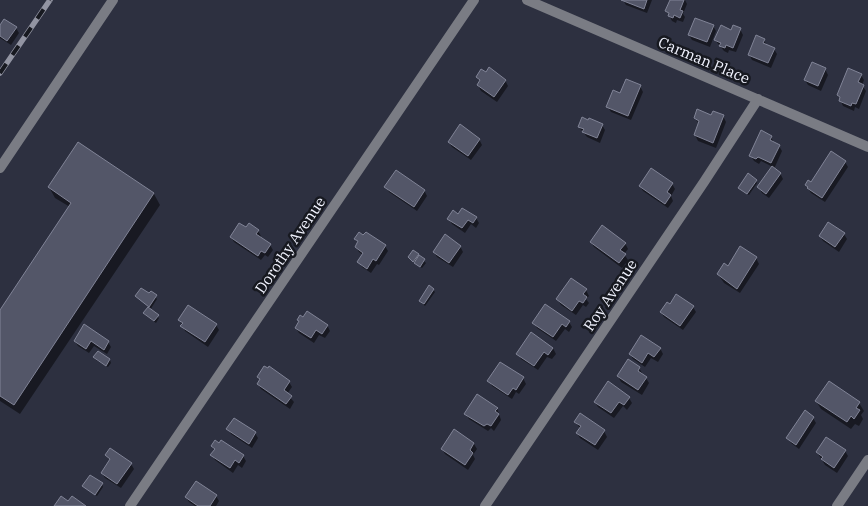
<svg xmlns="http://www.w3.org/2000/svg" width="868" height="506" font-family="'IBM Plex Serif',serif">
<rect width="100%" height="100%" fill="#2d3040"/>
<path fill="#0007" d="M623,0H652L647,13L626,5Z
M672,0H685L687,4L683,14L685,17L683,22L677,20L676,23L672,21L667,11Z
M713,26L716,31L710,47L692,40L689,35Z
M0,28H16L19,33L11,45L0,38Z
M740,29L743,35L736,52L729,50L728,53L724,51L715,40L732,31Z
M764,40L767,46L774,49L777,54L771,68L752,60L749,54Z
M825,69L828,75L821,91L808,85L805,80Z
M861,75L864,80L862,85L866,91L859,109L855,107L854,111L843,106L838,95Z
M477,77L505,80L508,86L497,102L481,91L478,85L480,82Z
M640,86L643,92L631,120L611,112L608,107Z
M723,116L726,122L716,148L698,141L695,135L699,124L695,118Z
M589,122L602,125L605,130L600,143L587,137L579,127Z
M771,137L774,143L779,146L782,151L774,169L780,173L783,179L769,198L762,193L759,187L773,167L761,161L759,164L754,161L751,156Z
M479,139L482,145L471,160L452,147L449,142Z
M78,144L154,194L160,205L20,414L0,401V312L70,207L55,198L49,187Z
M845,162L848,167L825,202L811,193L806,185L812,184Z
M651,170L672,184L675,189L671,196L673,201L668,208L643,191L640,186Z
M756,181L757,183L749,195L739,188Z
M386,187L424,190L427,196L417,211L389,192Z
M459,216L476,218L479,223L476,228L471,224L465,233L452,224L449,219Z
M246,229L258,231L261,236L260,238L270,245L273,250L268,257L265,255L261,260L234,242L231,237Z
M844,234L847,239L839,252L823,241L820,236Z
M356,239L385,246L388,251L379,265L377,264L371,273L362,267L359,262L363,255L359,252L356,247L358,243Z
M591,242L625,243L628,249L624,254L628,260L622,268L594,247Z
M460,246L463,252L453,267L437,257L434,252Z
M741,248L756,258L759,264L740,293L724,283L718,274L728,267Z
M413,252L426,263L422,268L409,258Z
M433,290L435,292L425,306L420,301Z
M586,290L589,296L586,299L589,303L586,307L583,305L576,315L561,305L558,300Z
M151,292L157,299L150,310L159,318L156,323L144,314L149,307L136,296L149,295Z
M693,307L696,312L683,330L664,317L661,312Z
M180,320L216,325L219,330L208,347L185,331Z
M298,320L327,325L330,331L325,338L319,335L314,343L299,333L296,328L300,322Z
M569,322L572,327L569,332L565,329L556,341L537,328L534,323Z
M85,326L108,342L111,347L107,354L94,346L89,353L78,346L75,341Z
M553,348L556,354L552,359L547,357L538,370L521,359L518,354Z
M660,348L663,354L658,362L651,358L645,367L633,359L630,354Z
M98,353L110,360L111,363L108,367L96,360L95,357Z
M639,368L642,373L641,375L646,378L649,383L642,395L621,382L618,376Z
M258,377L289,382L292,387L287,394L294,402L290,409L261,389L258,384L260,381Z
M523,378L526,384L519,394L516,392L512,399L492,386L489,381Z
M629,398L632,403L627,410L623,406L614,418L598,407L595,402Z
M816,401L859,403L864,411L861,415L863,419L859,426L855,424L851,429L821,409Z
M497,408L501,420L494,431L491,428L488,431L469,419L466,414Z
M580,415L604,431L607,437L598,450L580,438L577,433L580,428L575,422Z
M813,418L816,423L799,449L791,443L788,438Z
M228,429L255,433L258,438L252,448L231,434Z
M454,431L474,444L477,449L473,455L475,459L468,470L445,454L442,449Z
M212,446L243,456L246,461L242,468L238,465L233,473L215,460L212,455L215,451Z
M845,451L848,456L837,473L825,465L817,452Z
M107,455L131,464L134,469L121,488L105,478L102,473L110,461Z
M102,484L103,487L97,496L84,486Z
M216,496L219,501L216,506H195L189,502L186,497Z"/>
<path fill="#535668" stroke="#818497" d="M621,0H647L644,9Z
M670,0H684L680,10L683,11L680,18L674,15L673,18L668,16L669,13L665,11Z
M695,18L714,25L707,42L688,35Z
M4,19L17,27L7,41L0,36V25Z
M721,25L731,30L733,25L741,28L733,48L726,45L725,48L719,46L721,43L714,40Z
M756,35L765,39L763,43L775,48L768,63L748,55Z
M812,62L826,68L818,86L804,80Z
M489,67L506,80L494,97L477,85L480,80L476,77L481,69L486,72Z
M848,68L862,74L858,82L864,85L856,104L852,103L851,106L839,101L840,97L837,95Z
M626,79L641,85L628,116L606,107L613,90L620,93Z
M697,109L711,115L713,111L724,115L713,143L694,135L699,121L694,118Z
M582,117L588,120L589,118L603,124L597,138L582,132L584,129L578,127Z
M460,124L480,139L468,156L448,142Z
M761,130L772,136L770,140L780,145L771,163L758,157L756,159L749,156Z
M78,142L154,193L14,405L0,396V310L71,203L48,187Z
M831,151L846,161L822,198L807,188L808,187L805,185L808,180L811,182Z
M772,166L781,173L766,194L757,187Z
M651,168L673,183L667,192L671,195L665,204L639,186Z
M396,170L425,190L414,207L384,187Z
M748,173L757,180L747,194L738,188Z
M462,208L477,217L473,223L468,220L462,228L447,219L453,210L458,214Z
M828,222L845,233L835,247L819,236Z
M239,223L246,227L249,223L259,230L256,234L271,244L265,253L261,251L258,256L230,237Z
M602,225L626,243L620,250L626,254L619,263L590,242Z
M359,232L363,235L366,232L386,245L376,261L373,259L367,269L357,262L363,253L355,247L358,241L354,239Z
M445,234L461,246L449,263L433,252Z
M740,246L757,257L737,289L717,274L724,263L728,266Z
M413,250L419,254L413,262L408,257Z
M419,255L425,259L420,267L414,263Z
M571,278L587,289L583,294L587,297L583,303L579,301L572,311L556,299Z
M429,285L434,289L424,304L419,301Z
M141,288L149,293L151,291L157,295L149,307L135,296Z
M676,294L694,306L680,326L660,312L667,302L670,304Z
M545,304L570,321L566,327L562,324L553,337L532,323Z
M188,305L217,324L205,342L180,326L183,323L178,320Z
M148,307L159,315L154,321L143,313Z
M307,311L328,325L322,334L316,330L311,338L295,328L299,321L297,320L300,315L303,317Z
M84,324L109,341L104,350L91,341L86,349L74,341Z
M531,332L553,348L548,355L544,352L534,366L516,354Z
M641,335L661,348L654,357L648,353L642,363L629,354Z
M98,351L110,359L106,366L93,357Z
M628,359L640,367L638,371L647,377L638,390L617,376Z
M500,362L524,377L516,390L513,388L508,395L487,381Z
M264,366L268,368L269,366L290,381L284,390L292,396L286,404L257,384L260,379L257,377Z
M608,381L630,397L624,405L619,402L611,413L594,402Z
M829,381L860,402L856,408L860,410L854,419L851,416L847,422L815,401Z
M477,394L498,408L495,411L499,414L491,426L487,424L484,426L464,414Z
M805,410L814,417L796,445L786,438Z
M580,413L605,430L595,445L576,433L581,426L574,422Z
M234,418L256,432L249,444L226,429Z
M454,429L474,443L470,450L473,453L465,465L441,449Z
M826,437L846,450L834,468L821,459L823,457L816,452Z
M215,440L219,443L221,440L244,455L239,463L235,460L230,468L210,455L215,449L211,446Z
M110,448L132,463L117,484L101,473L110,459L105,455Z
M90,475L103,483L95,495L82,486Z
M196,481L217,495L210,506H198L185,497Z
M61,496L68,501L72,496L86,506H54Z"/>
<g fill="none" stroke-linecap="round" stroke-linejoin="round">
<path stroke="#7a7c84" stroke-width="10" d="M527,0L868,147
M0,168L113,0
M130,506L474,0
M485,506L704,182L758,99
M837,506L868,460"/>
<g stroke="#9294a2" stroke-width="5.5">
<path id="rail" d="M0,73L50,0"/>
</g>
<use href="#rail" stroke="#171920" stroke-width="4" stroke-dasharray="11" stroke-linecap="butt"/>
</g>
<g text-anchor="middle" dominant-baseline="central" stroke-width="5" stroke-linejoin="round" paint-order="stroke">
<g font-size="15" fill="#f2f4ff" stroke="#171920">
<text transform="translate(704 60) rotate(23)">Carman Place</text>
<text transform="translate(290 245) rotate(-56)">Dorothy Avenue</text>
<text transform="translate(610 295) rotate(-56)">Roy Avenue</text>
</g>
</g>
</svg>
